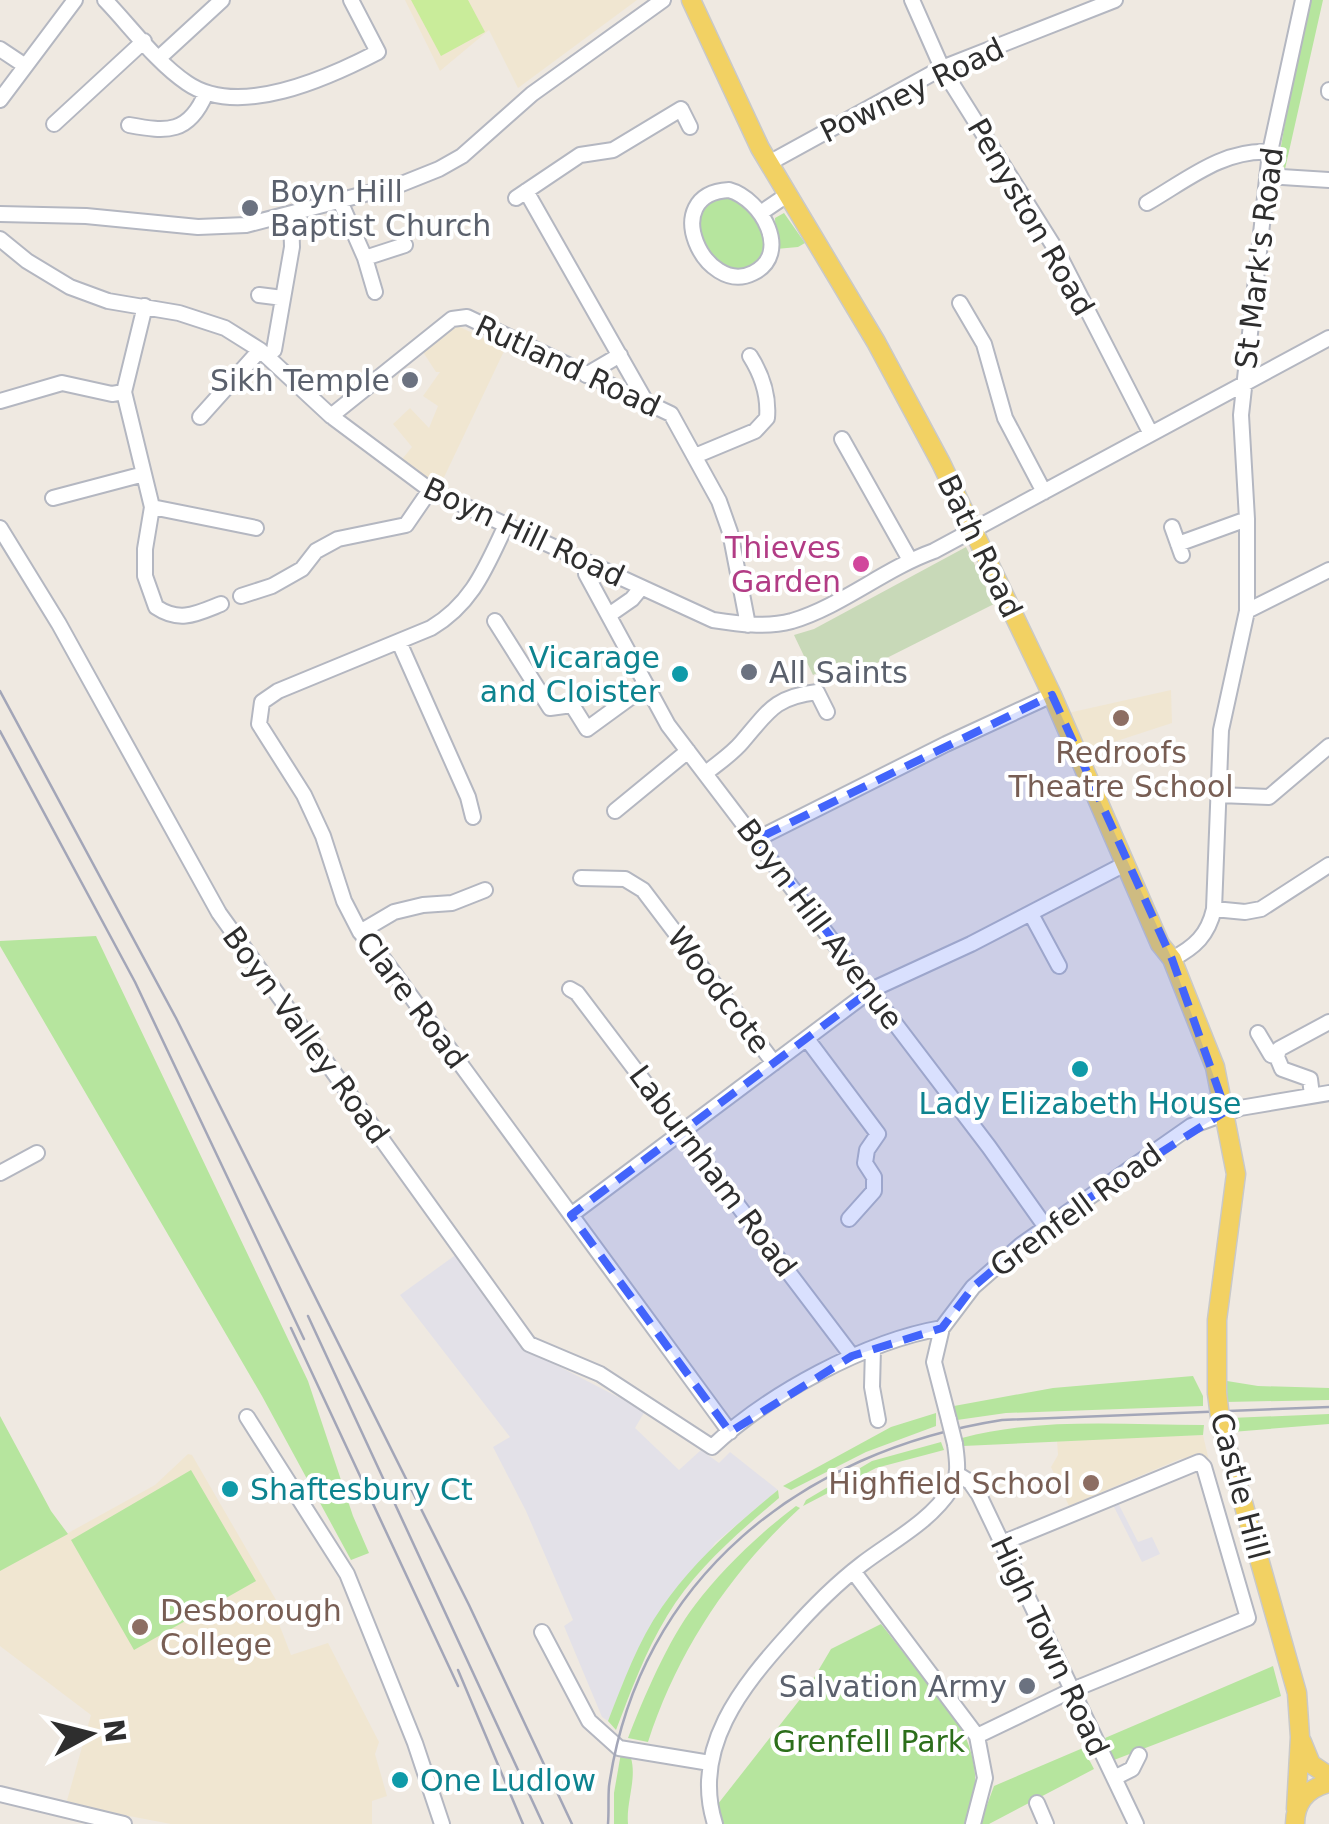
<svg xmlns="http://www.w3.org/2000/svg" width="1329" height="1824" font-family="'DejaVu Sans',sans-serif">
<rect width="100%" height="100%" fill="#efe9e1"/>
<path fill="#e3e1e8" d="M457,1254L535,1354L645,1411L635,1428L679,1470L701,1450L719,1463L730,1452L778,1490L715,1543L631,1664L608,1721L602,1717L564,1626L573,1620L526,1511L493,1447L510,1437L400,1295Z
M1118,1503L1138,1542L1152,1537L1160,1554L1142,1562L1113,1505Z"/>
<path fill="#f0e6d1" d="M405,0H637L518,88L489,30L440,71Z
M456,325L505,349L437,492L398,464L412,447L393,424L410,408L429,428L438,406L423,396L440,372H436L423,352Z
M1171,690L1172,723L1086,751L1068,713Z
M1203,1435L1209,1461L1196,1457L1180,1459L1069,1506L1051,1467L1058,1455L1057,1440Z
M188,1454L192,1455L280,1607L274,1611L291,1655L328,1643L379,1742L375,1754L387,1796L372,1801V1824H171L66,1804L91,1715L0,1646V1495L32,1553L155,1485Z"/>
<path fill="#b6e59e" d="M1309,0H1323L1285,169L1279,158L1297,52Z
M730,196C760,209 777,246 750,270H724L711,258L696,225L706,199Z
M784,213L805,243L798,247L776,249L775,218Z
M96,936L308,1381L353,1516L369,1553L351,1560L262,1396L0,946V941Z
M1193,1376L1203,1396V1406L1006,1413L957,1420L954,1406L1053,1388Z
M1227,1381L1258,1386L1329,1388V1400L1225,1402Z
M936,1413V1426L866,1452L791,1490L783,1486L891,1427Z
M1329,1414V1424L1232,1432L1230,1418Z
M0,1416L51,1511L68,1534L0,1571Z
M1204,1425L1203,1435L963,1446L962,1438C1039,1417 1124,1425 1204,1425Z
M941,1442L944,1450L876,1468L803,1506L806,1500L872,1461Z
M191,1470L256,1581L134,1650L71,1540Z
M778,1490L779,1498C738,1533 695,1569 667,1616C645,1652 631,1691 616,1730L608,1721C623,1683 638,1641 662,1607C694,1561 735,1525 778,1490Z
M796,1506L800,1508C730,1572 677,1652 648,1742L628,1738C644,1697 668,1640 695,1605C723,1568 760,1533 796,1506Z
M881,1624L960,1725C977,1759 981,1788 966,1824H721L714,1809L805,1693L831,1649Z
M1273,1666L1281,1696L1114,1760L1105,1738Z
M1083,1748L1094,1769L989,1824H980L994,1786Z
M621,1753L631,1758C637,1779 626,1802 628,1824H614V1793Z"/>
<path fill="#c8d9b8" d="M966,547L994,604L847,678L839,662L813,675L794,635L814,629Z"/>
<path fill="#c9ec9a" d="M411,0H468L485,32L441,56Z"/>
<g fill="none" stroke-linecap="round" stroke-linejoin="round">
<g stroke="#b4b7c1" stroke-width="18">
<path id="minor" d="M105,0C131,27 156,62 187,83C239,119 328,78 378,52L351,0
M912,0L942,68L1058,253L1151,434
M0,49L24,65
M160,57L222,0
M1329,90V92
M0,100L75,0
M54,124L144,41
M129,125C167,132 189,134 206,93
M769,163L942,68L1115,0
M1267,176L1329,180
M729,190C762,199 792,254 753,273C705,297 657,194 729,190Z
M526,191L646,402
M516,198L580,155L613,150L681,109L690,127
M340,201L365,258L375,292
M1147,203C1187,180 1223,149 1270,152
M762,212L787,195
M0,214L86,216L198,227L246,225L399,185L439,169L462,156L532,94L663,0
M0,239L27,261L70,287L108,301L179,313L225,328L260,350L331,416L430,490L713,620C739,624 766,628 792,621C842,606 884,569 934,551L1329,338
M365,258L405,245
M259,295L283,298
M960,303L984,344L1005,418L1044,492
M145,306L124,392L152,507L145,549V576L156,607C180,623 196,614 221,604
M274,350L292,247L291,214
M586,375L620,355
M0,401L62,383L112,394L124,392
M331,416L452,319L467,317L671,414L719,501L730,532L748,625
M200,417L260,350
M842,439L910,560
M695,456L755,431L767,418C769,395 762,375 750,356
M53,498L144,474
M152,507L256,528
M506,525C486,567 473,603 431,628L278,691L262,702L259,724L304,795L323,836L344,901L360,932L385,961L730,1432
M1172,527L1182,555
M0,528L59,624L219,913L529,1344L600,1374L712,1447C768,1394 866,1341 942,1328
M1178,544L1247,519
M586,562V574L668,725L989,1147L1045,1226
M241,596L272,586L302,569L316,551L338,539L406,525L430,490
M1247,611L1329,570
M609,615L632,599L641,588
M495,621L550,708L572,705L587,729L646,686
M399,642L468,797L473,817
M706,773C718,763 732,754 742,742C768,712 774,697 817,692L827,712
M1219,795L1269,797L1329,746
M615,811L688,751
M757,839L946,744L1052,695
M581,878L625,879L643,890L774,1063
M1214,909L1245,912L1261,909L1329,865
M1031,914L1059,966
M360,932L394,912L423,905L452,903L485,890
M1172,959C1195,947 1208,935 1214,909L1221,730L1247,611V519L1241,415L1270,152L1303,0
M570,989L577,993L852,1356
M1258,1033L1271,1055L1277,1057
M807,1039L878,1134L867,1150L865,1163L874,1177V1191L849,1219
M1312,1095L1310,1079L1282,1069L1277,1057L1279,1049L1329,1022
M0,1173L37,1153
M571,1215L871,990L971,944L1125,864
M873,1348L872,1387L878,1420
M247,1417L347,1574L415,1743L442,1824
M949,1420L934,1362L942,1328L973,1287L1021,1245L1191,1126L1240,1108L1329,1093
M957,1474L970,1482L979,1495L1136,1824
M853,1571L977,1736L985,1778L973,1824
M542,1632L589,1721L619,1748L710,1763
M977,1736L1070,1691L1248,1618L1204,1467L1199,1462L1002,1543
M1114,1778L1132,1769L1139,1755
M0,1794L124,1824
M1037,1803L1046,1824
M715,1824C691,1748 742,1686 790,1633C812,1608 836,1584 862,1564C892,1541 930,1522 951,1489C960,1475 957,1460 955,1444"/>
</g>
<g stroke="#c9c9c9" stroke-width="21">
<path id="major" d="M691,0L760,148L876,342L941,463L1052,695L1160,944L1172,959L1215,1067L1236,1174L1217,1320V1393
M1221,1425L1297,1693L1300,1737L1296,1809
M1302,1742L1311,1764L1329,1776
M1295,1824C1295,1802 1308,1788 1329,1783"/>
</g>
<use href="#minor" stroke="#fff" stroke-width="14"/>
<use href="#major" stroke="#f2d163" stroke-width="18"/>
<path stroke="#a3a6b8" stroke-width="2.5" d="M0,691L176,1018L469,1605L572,1824
M0,731L135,982L304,1339
M308,1316L543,1824
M291,1328L458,1686
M458,1670L523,1824
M608,1824C609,1811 608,1798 609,1786C639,1578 803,1451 1002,1420L1329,1407"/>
<g stroke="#b4b7c1" stroke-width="18" stroke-linecap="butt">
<path id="minor-bridge" d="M949,1420L955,1444"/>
</g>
<g stroke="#c9c9c9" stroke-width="21" stroke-linecap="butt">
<path id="major-bridge" d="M1217,1393L1221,1425"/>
</g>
<use href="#minor-bridge" stroke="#fff" stroke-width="14"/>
<use href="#major-bridge" stroke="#f2d163" stroke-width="18"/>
</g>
<path fill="#4264fb" fill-opacity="0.2" stroke="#4264fb" stroke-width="8" stroke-dasharray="20 12" stroke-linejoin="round" d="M1052,695L1172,959L1226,1111L1045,1226L973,1287L942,1328L852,1356L730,1432L571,1215L871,990L757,839Z"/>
<g fill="#6b7280" stroke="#fff" stroke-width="4">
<circle cx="250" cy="208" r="10"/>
<circle cx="410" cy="380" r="10"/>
<circle cx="749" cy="672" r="10"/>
<circle cx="1027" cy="1686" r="10"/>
</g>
<circle fill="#d1479c" stroke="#fff" stroke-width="4" cx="861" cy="564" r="10"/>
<g fill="#0f9aa8" stroke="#fff" stroke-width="4">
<circle cx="680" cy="674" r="10"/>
<circle cx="1080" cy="1069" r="10"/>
<circle cx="230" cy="1489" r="10"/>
<circle cx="400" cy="1780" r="10"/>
</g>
<g fill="#8d6e63" stroke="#fff" stroke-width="4">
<circle cx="1121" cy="718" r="10"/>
<circle cx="1091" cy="1483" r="10"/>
<circle cx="140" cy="1627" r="10"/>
</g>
<g text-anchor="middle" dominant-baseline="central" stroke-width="8" stroke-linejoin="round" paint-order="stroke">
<g font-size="30" fill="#2e2e2e" stroke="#fff">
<text transform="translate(912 90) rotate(-26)">Powney Road</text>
<text transform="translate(1031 217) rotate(60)">Penyston Road</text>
<text transform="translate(1259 258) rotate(-83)">St Mark's Road</text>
<text transform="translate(568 366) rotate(25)">Rutland Road</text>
<text transform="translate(524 532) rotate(25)">Boyn Hill Road</text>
<text transform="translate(980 546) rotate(64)">Bath Road</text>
<text transform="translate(820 924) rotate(53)">Boyn Hill Avenue</text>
<text transform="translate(719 990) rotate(53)">Woodcote</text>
<text transform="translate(412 1000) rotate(53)">Clare Road</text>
<text transform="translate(306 1035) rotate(54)">Boyn Valley Road</text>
<text transform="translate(713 1171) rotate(53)">Laburnham Road</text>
<text transform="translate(1076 1210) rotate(-36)">Grenfell Road</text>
<text transform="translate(1240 1486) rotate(75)">Castle Hill</text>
<text transform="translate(1050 1646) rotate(65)">High Town Road</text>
</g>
<g font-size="30" fill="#5b616d" stroke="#fff" text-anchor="start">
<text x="270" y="191">Boyn Hill<tspan x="270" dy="34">Baptist Church</tspan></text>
<text x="390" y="380" text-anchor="end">Sikh Temple</text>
<text x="769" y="672">All Saints</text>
<text x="1007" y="1686" text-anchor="end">Salvation Army</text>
</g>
<g font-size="30" fill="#b23c85" stroke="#fff" text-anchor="end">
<text x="841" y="547">Thieves<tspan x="841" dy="34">Garden</tspan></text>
</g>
<g font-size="30" fill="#0d838f" stroke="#fff" text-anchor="start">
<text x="660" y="657" text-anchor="end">Vicarage<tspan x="660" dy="34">and Cloister</tspan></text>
<text x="1080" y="1103" text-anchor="middle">Lady Elizabeth House</text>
<text x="250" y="1489">Shaftesbury Ct</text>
<text x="420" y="1780">One Ludlow</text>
</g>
<g font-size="30" fill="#785e54" stroke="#fff">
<text x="1121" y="752">Redroofs<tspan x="1121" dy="34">Theatre School</tspan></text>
<text x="1071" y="1483" text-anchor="end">Highfield School</text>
<text x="160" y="1610" text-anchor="start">Desborough<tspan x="160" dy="34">College</tspan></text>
</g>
<g font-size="30" fill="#2c6e1b" stroke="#fff">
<text x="869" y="1741">Grenfell Park</text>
</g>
</g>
<g transform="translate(90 1734) rotate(83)" stroke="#ffffff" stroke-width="8" paint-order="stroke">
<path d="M0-8L18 38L0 25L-18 38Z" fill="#2e2e2e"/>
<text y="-15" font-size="28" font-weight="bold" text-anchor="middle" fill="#2e2e2e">N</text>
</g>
</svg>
